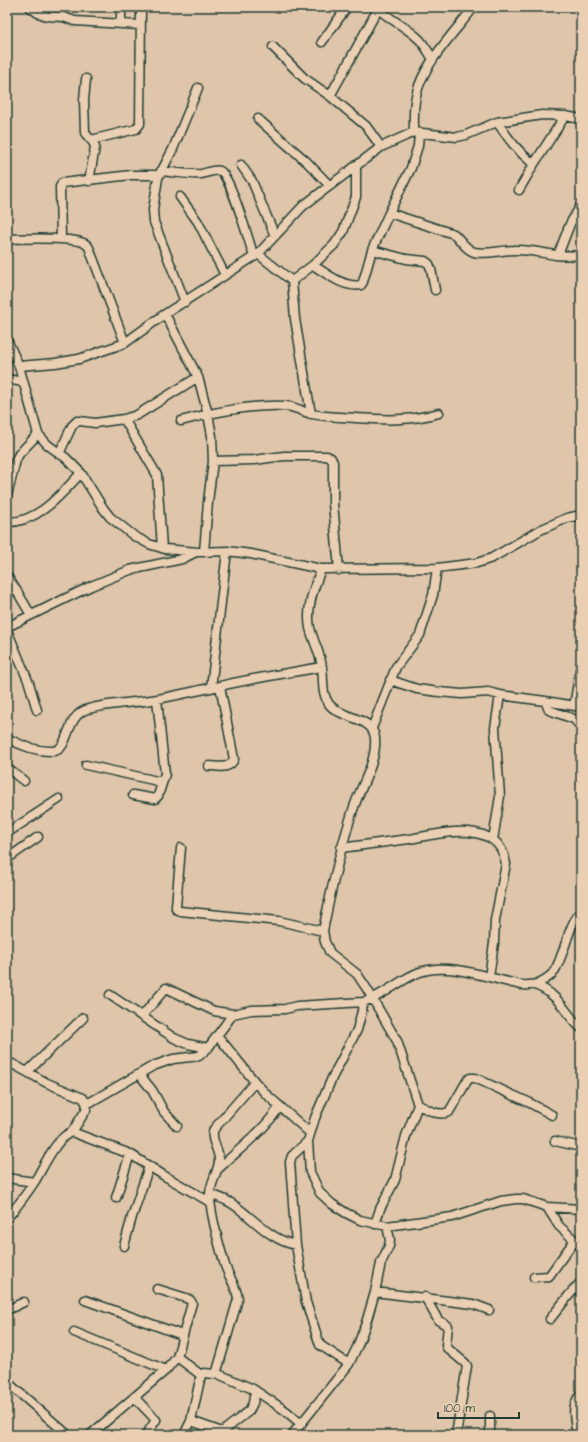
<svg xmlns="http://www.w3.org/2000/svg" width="588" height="1442" font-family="'Architects Daughter',sans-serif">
<rect width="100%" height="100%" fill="#dfc6aa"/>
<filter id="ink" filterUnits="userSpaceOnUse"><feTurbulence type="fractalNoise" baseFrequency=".025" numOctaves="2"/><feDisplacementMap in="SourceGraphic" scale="8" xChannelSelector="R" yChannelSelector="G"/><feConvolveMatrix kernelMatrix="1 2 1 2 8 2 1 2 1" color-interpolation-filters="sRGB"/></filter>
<g filter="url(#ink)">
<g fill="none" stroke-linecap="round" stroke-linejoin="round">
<g stroke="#1f3d34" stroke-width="11">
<path id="minor" d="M30,7L38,13L47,16L63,17L75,21L140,25
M376,7C390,20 407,27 420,40C425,46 429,53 433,59
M121,24V7
M322,42L347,7
M273,47L304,78L330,96L366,126L381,147
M86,79L84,100L85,132C87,138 94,140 95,147L89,181
M330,96L378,9
M258,119L307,162L329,185
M497,122C508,138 518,152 534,164
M414,132C414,120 413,108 416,96C422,65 455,32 474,7
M91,140L136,129L140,124L141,7
M241,165L252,181L275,236
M161,171C174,172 189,175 201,174C207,173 214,169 220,171C229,173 250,244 254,257
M519,190L534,164L565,116
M180,197L198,222L225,275
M389,213L454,234C461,240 465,249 474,252C488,255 500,250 514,250C528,249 542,253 556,255C564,256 573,255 581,256
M7,239C20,239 79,236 87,245C89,246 90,250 91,253L125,343
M61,239L60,187L62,183L131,175H159
M372,250L406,259L425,261L429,264L431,269L435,290
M258,254L292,281L295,319L311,414
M558,255L570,224L581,205
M313,265C327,274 344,288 361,285L363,282L372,250L389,213L411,168L418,146L419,133
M292,281L313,265L334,245L343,232L356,197V165
M185,302L154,222L153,210L158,178L173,149L198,88
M165,314L198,377L208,414L212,436L213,461L208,502L204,552
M7,340L19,366L38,434L48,445L66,458L81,473L103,508L110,517L134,536L149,544L165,549L197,552L227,551L251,554L321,569L437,568L477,563L492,558L540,530L567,518L581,515
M19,366L55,363L79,359L125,343L165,314L258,254L303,206L381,147L414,132L457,137L466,135L497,122L542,115L565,116L581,119
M7,379L23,382
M124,419L157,475L162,548
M181,421C214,412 251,404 286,406C296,407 303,412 312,414C326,417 341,417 355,418C385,420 410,421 439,413
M59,454L72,426L77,421H80L95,423L124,419L137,415L198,377
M213,461L254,460L284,456H327L331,458L333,462V503L339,570
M7,496L16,460L19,454L38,434
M7,522C38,523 61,494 81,473
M321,569C314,588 306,607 310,628C313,641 321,654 322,668C324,681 321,693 329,704C340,719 373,716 375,738C377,763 360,787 353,810C340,850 331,890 323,931L325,942L330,953L357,974L367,989L397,1041L418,1105L406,1136L395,1180L380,1209L375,1224
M7,576L18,593L31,615
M7,627L91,586L130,570L182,559L196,552
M7,630L29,683L37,710
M390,680L417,689L439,692L462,694L488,692L500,695L545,701L581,707
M211,688L227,551
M545,701L549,710L574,719L581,727
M574,706L581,665
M372,728L396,667L420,635L433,595L437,568
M7,738C20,745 38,752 54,751C70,749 65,715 88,709C111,703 135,703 158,699C179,695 200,690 220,686C254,678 288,673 322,667
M86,765L162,782
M209,766C219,766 229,770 234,759L220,686
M7,768L24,781
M133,795L155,799L158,796L165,774L157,699
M7,833L59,799
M493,840L500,796L495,728L500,695
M181,848L176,906V909L180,911L279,921L323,931
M341,848C364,845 386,842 409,839C432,835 466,826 488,837C499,842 504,852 506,864L495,920L494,943L489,977
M7,859L38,837
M534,985C541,982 548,979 553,973C564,959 569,920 581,913
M110,995L174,1038L188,1044L208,1048
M363,1002L362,1011L357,1030L332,1078L315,1118L308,1141L310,1172L320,1193L332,1204L346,1213L360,1220L387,1226L452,1217L501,1201L516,1199H523L547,1207L581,1209
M142,1016L166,988L214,1011L233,1014
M217,1035L255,1082L266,1094L310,1133
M7,1061L47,1083L83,1098L87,1104L86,1110L72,1132
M27,1072L83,1018
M139,1074L152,1090L164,1112L177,1126
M87,1104L153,1066L173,1059L199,1056L208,1048L233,1014L251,1010L285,1009L297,1006L363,1002C384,996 400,979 420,972C451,961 492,980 522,985C526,986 531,984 535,985C540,987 549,992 553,996C564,1005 570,1019 581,1028
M418,1105C428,1109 438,1117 449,1112L467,1081L470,1078H475L528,1102L552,1115
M308,1141L292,1156L290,1162L296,1245L306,1302L320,1345L349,1364
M555,1141L581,1147
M217,1170C238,1150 264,1131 280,1106
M7,1178L34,1182
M210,1194C217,1197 225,1199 231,1203C253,1217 269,1240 296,1245
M116,1198L130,1154
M547,1207L559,1226L581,1246
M7,1218C17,1207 27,1193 35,1181C43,1168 57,1136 72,1132L130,1154L163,1175L210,1202
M124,1246L132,1217L149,1166
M534,1277L549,1276L574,1241
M375,1292L473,1304L489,1310
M425,1297L438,1320L448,1326L446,1345L447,1348L465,1363L467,1366L456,1435
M85,1300L182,1335
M7,1310L24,1302
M550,1319L570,1294L581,1282
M74,1332L166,1370
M177,1357L201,1375
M216,1373L253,1389L286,1411L300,1423
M7,1382L68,1435
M134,1397L156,1420L146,1435
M191,1421L222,1432L249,1411L253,1403L255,1391
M90,1435L166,1370L177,1357L192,1303L190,1300L186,1298L157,1289
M184,1435L191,1421L201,1375L204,1373L214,1374L217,1371L238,1299C237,1286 227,1275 224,1262C219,1244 209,1211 210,1193C211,1182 218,1172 219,1161C220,1150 209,1139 214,1129L255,1082
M292,1435L349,1364L358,1345L366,1323L375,1292L381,1263L389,1246L390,1240L387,1226
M490,1435V1416
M577,1435C575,1421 570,1406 581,1394"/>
</g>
<use href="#minor" stroke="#ebcfb2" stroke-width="8"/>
</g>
</g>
<rect width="588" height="1442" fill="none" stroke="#ebcfb2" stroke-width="24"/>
<rect x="12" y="12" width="564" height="1418" fill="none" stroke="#1f3d34" stroke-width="1.5" filter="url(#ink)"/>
<path d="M438 1412v6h81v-6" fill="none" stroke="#1f3d34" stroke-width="2"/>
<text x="444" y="1412" font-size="12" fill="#1f3d34" stroke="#ebcfb2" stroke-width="3" paint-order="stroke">100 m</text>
</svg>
